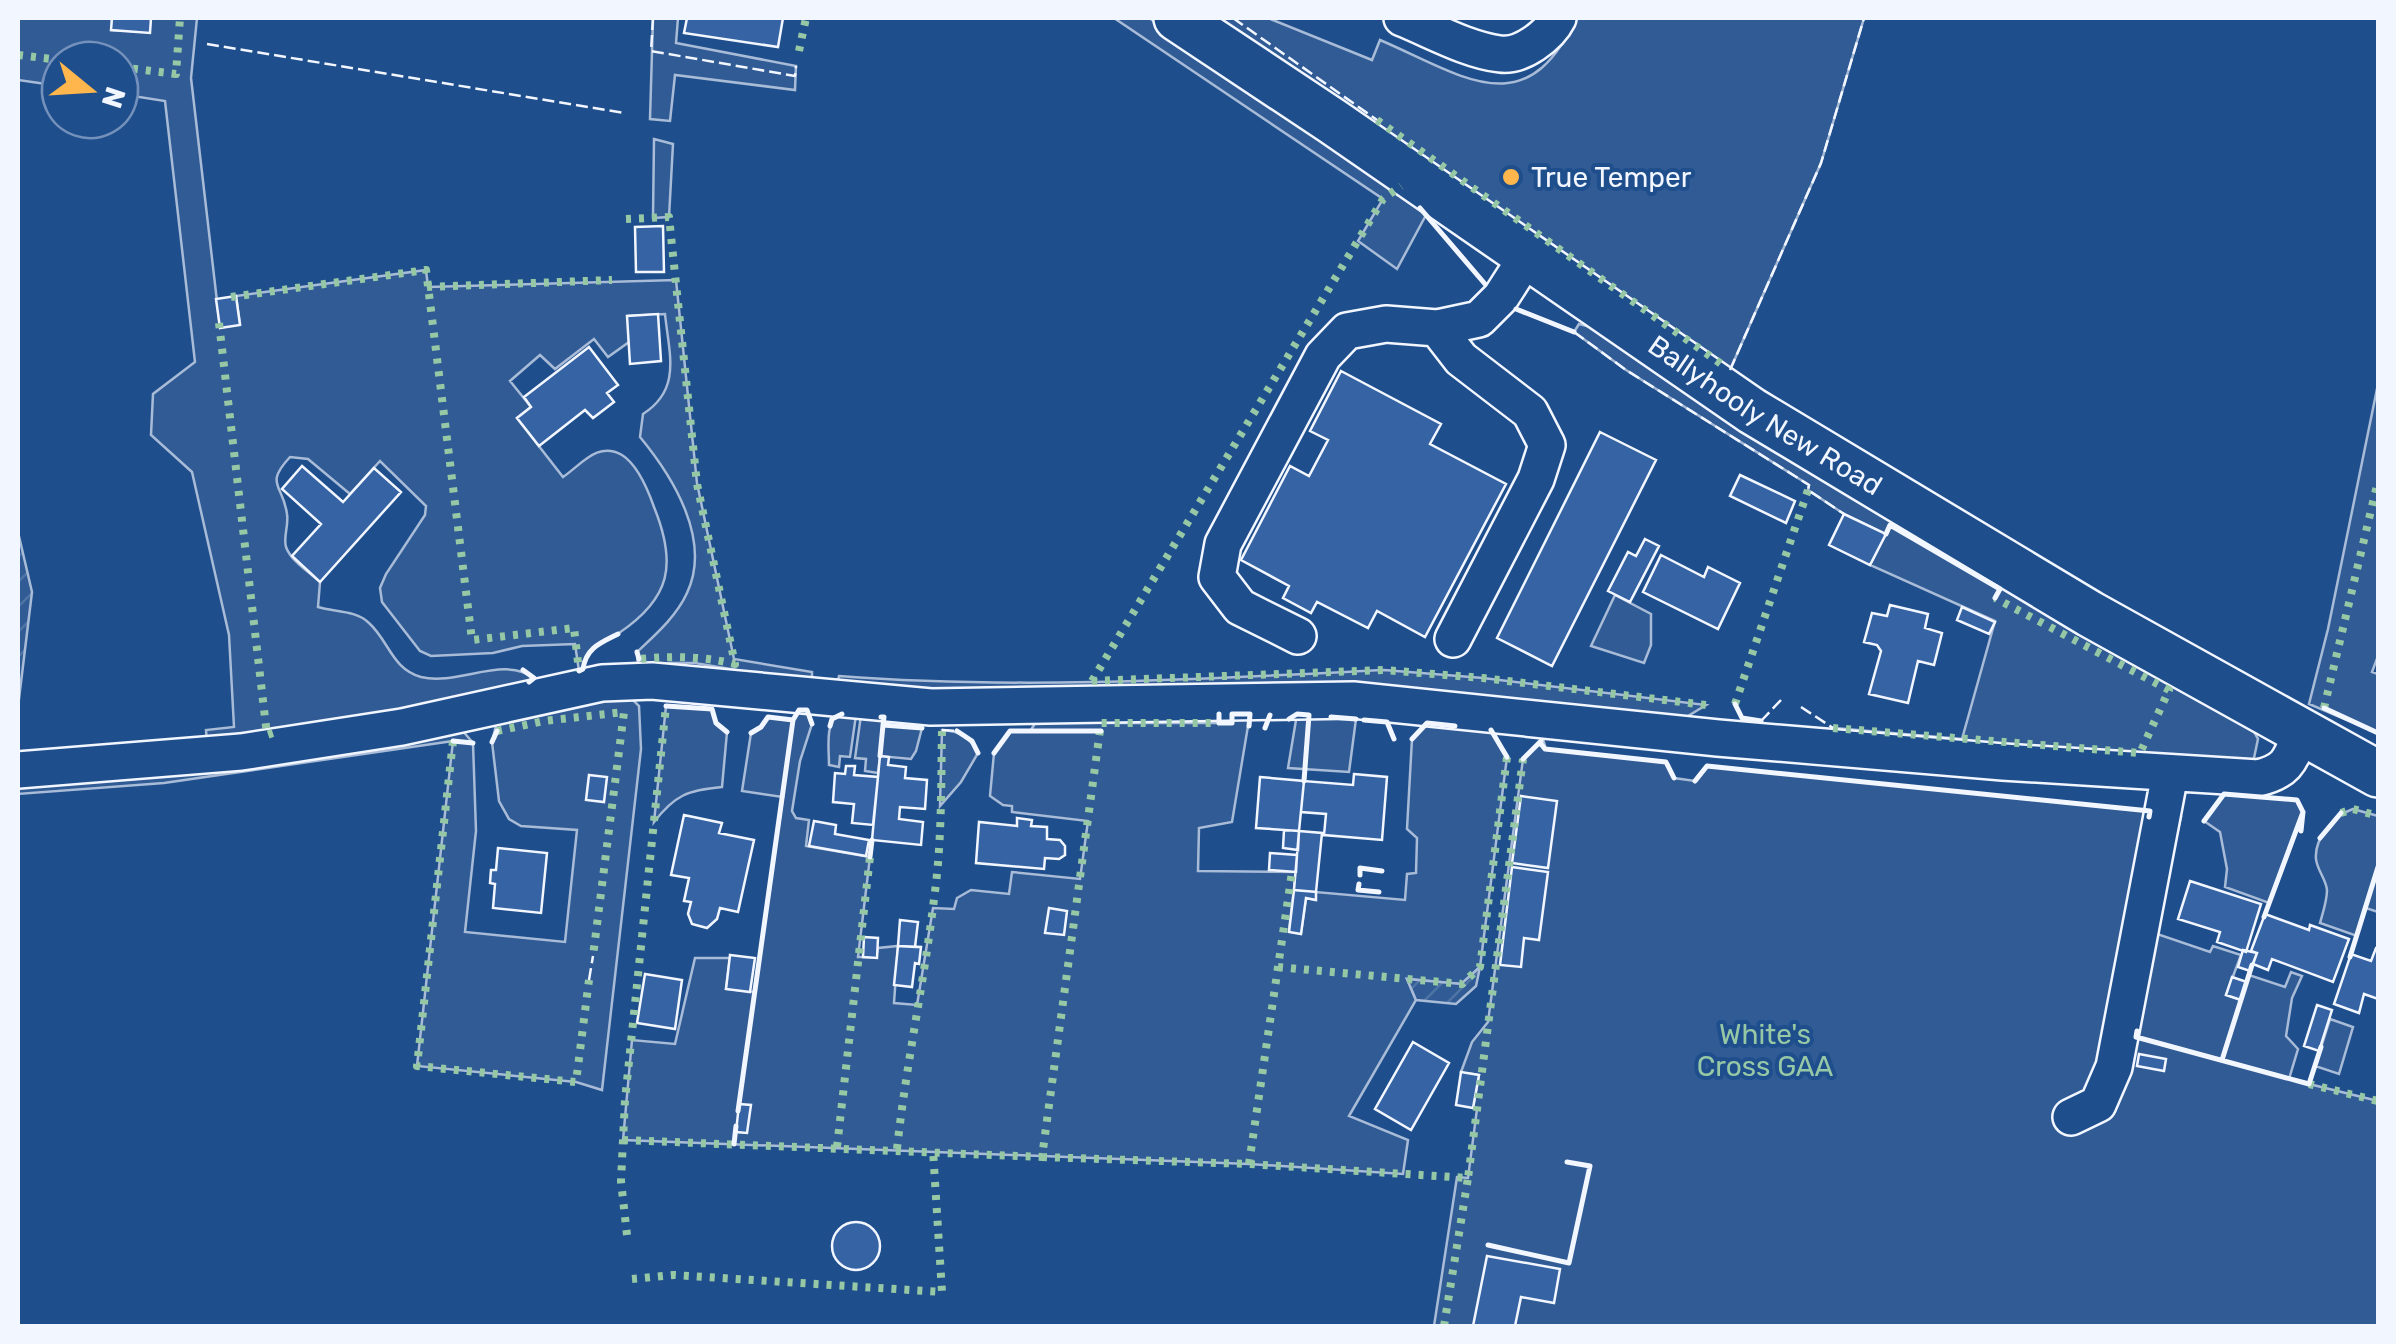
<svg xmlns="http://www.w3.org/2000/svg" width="2396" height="1344" font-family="Rubik,sans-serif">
<defs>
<pattern id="garden-furrows" width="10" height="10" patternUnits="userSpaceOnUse" patternTransform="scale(2.5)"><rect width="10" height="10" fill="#305b95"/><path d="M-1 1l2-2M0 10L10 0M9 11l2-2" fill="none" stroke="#4e73a5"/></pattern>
</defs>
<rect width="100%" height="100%" fill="#1f4e8c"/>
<path fill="#305b95" stroke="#a8bbd7" stroke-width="2.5" d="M18,18H112V30L149,32L151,18H197L191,78L220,327L240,324L236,296L426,270L428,287L676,280L697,483L734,659L812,672V683L695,663H670L638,669L637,652C655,635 676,617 687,593C712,540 673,477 640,437L643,414C682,389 669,354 665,314L628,316L629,342L608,357L594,339L555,369L540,355L510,381L531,407L517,418L563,477C582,464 598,441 622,455C638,465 648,490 654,507C677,564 671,598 619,633C601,645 587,646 583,669L579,671L575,644L522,646L493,653L431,656L420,651L382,602L380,588L386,574L425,515L426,506L380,461L350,494L308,459L290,457C264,485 283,484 287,514C289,525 283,537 286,547C291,561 309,572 320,582L318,607C334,612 356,610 369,623C389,641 392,669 421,677C458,686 503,655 534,678L521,688L267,735L207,742L206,730L234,727L229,635L192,472L151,435L153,394L195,362L165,101L120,94V60H60V86L18,80Z
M653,18H678L676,43L796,66L795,90L675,75L670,121L650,119Z
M1114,18H1149L1401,186L1426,215L1397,269L1358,241L1383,199Z
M1201,18H1268L1372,60L1380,40C1462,75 1526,127 1576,18H1864L1821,163L1730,370L1539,235Z
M654,139L673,144L669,217L653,218Z
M1579,324L1603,330L2251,726L2258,739L2254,758L2240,766L1834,735L1833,728L1962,739L1995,621L1870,565L1885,534L1844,514L1808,490L1809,485L1626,370L1574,332Z
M2378,384V656L2372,672L2378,674V733L2309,704L2328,629Z
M1615,595L1651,614V645L1644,663L1591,646Z
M1384,670L1483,678L1706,705L1683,719L1092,694L836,689L839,676C1020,690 1203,679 1384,670Z
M631,698L639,706L641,749L602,1090L576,1082L417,1066L453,741L164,783L18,794V780L462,730L473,743L476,831L465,932L565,942L577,830L521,826L509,819L499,801L492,742L497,721L566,700Z
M666,706L712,709L716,723L727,732L722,787C688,790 675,795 654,822Z
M799,710H807L812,724L800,761L792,811L796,818L809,820L806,846L870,857L858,957H876L878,948L898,946L894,1003L917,1005L933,908L954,909L957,898L971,890L1009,894L1012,872L1080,879L1088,821L1012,812V806L1003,805L990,796L994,753L1010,731L1031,730L1037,720L1102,715V723H1219L1231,722L1232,714H1250L1232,822L1199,828L1198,871L1296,872L1289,931L1301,933L1306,898L1315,900L1316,892L1405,900L1407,874L1416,873L1417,838L1407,829L1412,739L1427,723L1491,730L1507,757L1480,967L1462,984L1407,979L1416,1000L1349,1116L1408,1140L1403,1174L1249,1164L623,1140L632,1040L675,1044L695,958H730L726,989L755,992L783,797L742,791L751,733L761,727L768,717L793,720Z
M838,713L856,715L850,757L840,756L839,767L829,765C829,749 825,724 838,713Z
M1297,714L1356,719L1349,772L1288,768Z
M861,715L884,717L883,725L922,728L916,751L911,759L880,756L878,773L865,771L866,759L855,758Z
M942,730C960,731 970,737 978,753L961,782L940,806Z
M1543,739L1546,749L1666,762L1674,778L1695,781L1707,766L2150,811L2181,817L2154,933L2210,952L2213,946L2241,955L2226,995L2240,1000L2249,975L2285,987L2291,972L2302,976L2292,998L2286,1036L2298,1049L2289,1079L2378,1101V1326H1434L1457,1177L1468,1178L1477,1109L1473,1108L1479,1075L1461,1072L1472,1042L1488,1022L1523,759Z
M2224,794L2297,800L2303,812L2269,903L2225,887L2227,869L2220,832L2204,821Z
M2353,809L2378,816V912L2366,908L2357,936L2320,923C2323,912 2327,901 2327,890C2326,879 2317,870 2316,859C2314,838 2335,815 2353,809Z
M2330,1019L2353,1027L2339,1074L2315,1066Z"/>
<path fill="url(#garden-furrows)" stroke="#a8bbd7" stroke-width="2.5" d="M18,532L32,592L18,707Z
M1480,967L1476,986L1456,1004L1416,1000L1407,979L1461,984Z"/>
<path fill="#3563a3" stroke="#f2f6ff" stroke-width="2.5" d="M112,18H151L150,33L111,30Z
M687,18H783L778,47L684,33Z
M663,226L664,272H636L635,227Z
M236,296L240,325L220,328L216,299Z
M658,314L661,361L630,364L627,316Z
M589,347L618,385L607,393L614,402L593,418L585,410L539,446L517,418L531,407L524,397Z
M1341,371L1441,424L1430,444L1506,484L1425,637L1377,611L1368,628L1317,602L1311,613L1283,598L1289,586L1241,560L1290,466L1309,476L1328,440L1310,431Z
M1600,432L1656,460L1552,666L1497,638Z
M302,466L343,502L374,468L401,492L320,582L292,556L321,524L282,489Z
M1740,475L1795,501L1786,523L1730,496Z
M1844,514L1886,534L1870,565L1829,545Z
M1645,539L1659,546L1630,602L1608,591L1628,552L1636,556Z
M1661,555L1704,577L1708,567L1740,583L1718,629L1643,592Z
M1890,605L1928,614L1925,628L1942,633L1934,665L1918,661L1908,703L1869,694L1881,651L1877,645L1864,642L1872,613L1887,616Z
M1962,607L1995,622L1989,634L1957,620Z
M880,756L889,757L888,765L906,767L905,778L927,780L925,809L900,807L899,819L923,822L921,845L872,840Z
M846,766H855L854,775L878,777L873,825L852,823L854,804L833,802L835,773L845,774Z
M1354,774L1387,777L1382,840L1324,835L1326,814L1301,812L1304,781L1353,785Z
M589,775L607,777L604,802L586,800Z
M1260,777L1304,781L1299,831L1256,828Z
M1521,796L1557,801L1548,868L1512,863Z
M684,815L722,823L719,833L754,840L738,912L720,908L717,919L707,928L692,924L688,914L691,902L684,901L689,878L671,875Z
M1017,818L1032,820L1031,826L1047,827V839L1060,840L1065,846V855L1059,859L1045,858L1044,869L976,863L979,822L1017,826Z
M814,821L836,825L835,834L869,840L866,856L809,846Z
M1284,830L1299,831L1298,850L1283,848Z
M1299,831L1322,833L1316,892L1294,890Z
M498,848L547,853L541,913L493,908L495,884L490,883L491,870H496Z
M1270,853L1297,855L1296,872L1269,870Z
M1512,867L1548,872L1539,940L1524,938L1521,967L1500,965Z
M2190,881L2261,904L2246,952L2217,942L2220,932L2178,919Z
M1294,890L1316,892V900L1306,898L1301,934L1289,932Z
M1049,908L1067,911L1064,935L1045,933Z
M2265,914L2309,930L2310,925L2349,939L2333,982L2272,959L2268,970L2253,964L2257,953L2251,951Z
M900,920L918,922L915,947L898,946Z
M864,937L878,938L877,958L863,957Z
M898,946L921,947L919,964L915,963L912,987L894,985Z
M2376,948H2378V999L2364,994L2359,1013L2334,1004L2351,954L2371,961Z
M2243,950L2257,953L2250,971L2238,967Z
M730,955L755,958L750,992L726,989Z
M645,974L682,980L675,1029L637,1023Z
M2232,977L2247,982L2241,1000L2226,995Z
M2317,1005L2332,1010L2319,1051L2304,1046Z
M1413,1042L1449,1063L1411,1130L1375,1109Z
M2139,1054L2166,1059L2164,1071L2137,1066Z
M1461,1072L1479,1075L1473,1108L1456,1105Z
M739,1104L751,1105L747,1133L736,1132Z
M832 1246a24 24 0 1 1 48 0a24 24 0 1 1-48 0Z
M1487,1256L1560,1269L1554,1303L1521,1297L1515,1326H1473Z"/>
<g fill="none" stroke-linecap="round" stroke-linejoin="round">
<g stroke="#f2f6ff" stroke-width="40">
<path id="minor" d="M1402,18C1432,30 1467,50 1500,54C1521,57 1549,36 1558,18
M1437,328L1461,359L1530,412L1547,445L1536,479L1453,639
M1298,636L1240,607L1217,577L1223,544L1323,356L1347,331L1386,324L1437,328L1479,319L1501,297L1526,258
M18,770L241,752L402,727L602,683L652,681L931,707L1353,700L1718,738L2003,762L2258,778C2288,771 2290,760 2301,733
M2071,1117L2098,1104L2114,1067L2170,774"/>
</g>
<g stroke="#f2f6ff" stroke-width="50">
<g id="major">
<path id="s1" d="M1177,18L1332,121L1752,411L2090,614L2378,774"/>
</g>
</g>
<use href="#minor" stroke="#1f4e8c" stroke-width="35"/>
<use href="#major" stroke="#1f4e8c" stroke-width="45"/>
<path stroke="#97c8a6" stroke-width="8" stroke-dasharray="5 8" stroke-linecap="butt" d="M799,51L806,18
M18,55L60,60
M120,67L176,74L180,18
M1377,120L1724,366
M626,219L669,217L697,484L735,664C702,656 673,656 639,659
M427,287L612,280
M231,297L426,270L472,640L574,628L579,671
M219,323L267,735L273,733
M1092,681L1384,670L1483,678L1706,705
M1092,681L1383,199L1401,186
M1735,704L1808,490
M2324,708L2378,481
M1833,728L2140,753L2169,690L1995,598
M497,731L544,721L624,712L593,956
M453,741L417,1066L576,1082L589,980
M2341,813L2353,809L2378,816
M1278,967L1462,984L1480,967L1507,757
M2309,1084L2378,1101
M623,1140L1042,1157L1101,723H1219
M837,1147L870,857
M897,1149C906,1065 924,983 934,899C942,843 941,786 942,730
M1042,1157L1249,1164L1468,1178L1523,759
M1249,1164L1292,872
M627,1235L621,1181L625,1100L666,706
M632,1279L674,1275L942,1292L933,1150
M1444,1326L1468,1178"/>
<path stroke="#f2f6ff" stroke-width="2.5" stroke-dasharray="12 5" stroke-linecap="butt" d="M653,18L651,51L795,76L796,66
M1233,18L1377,120
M207,44L624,113
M1574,332L1626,370L1809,485L1808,490L1844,514
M1730,370L1821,163L1864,18
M1801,707L1833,728
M1761,721L1781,700
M942,730L957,731
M589,980L593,956"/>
<path stroke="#f2f6ff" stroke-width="5" d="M1420,208L1485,284
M1516,309L1574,332
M1886,534L1890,525L2000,589L1995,598
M637,652L639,659
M523,670L534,678L529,682
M579,671L583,669C586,648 600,643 618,634
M1735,704L1742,718L1761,721
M666,706L712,709L716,723L727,732
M2324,708L2378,733
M1219,714V723H1232V714H1250L1249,726
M881,717H884L883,725L922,728
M1331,717L1356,719
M1289,719L1297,714L1309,715L1304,781
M1364,720L1387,722L1394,739
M830,726L832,719L842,714
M1265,728L1270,715
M1491,730L1507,757
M957,731L972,741L978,753
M751,733L761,727L768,717L793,720L799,710H807L812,724
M1412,739L1427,723L1455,726
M453,741L473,743
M492,742L497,731
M1541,744L1545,749L1666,762L1674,778
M994,753L1010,731H1101
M880,756L883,725
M1523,759L1541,741
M1695,781L1707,766L2150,811L2149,817
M2204,821L2224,794L2297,800L2303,812L2301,831
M2320,838L2341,813
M870,857L872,840
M1360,875V868L1382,871
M1359,884L1358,890L1379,892
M2264,917L2303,812
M2350,957L2378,867
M2137,1031L2136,1037L2309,1084L2321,1047
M2222,1060L2252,965
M738,1111L793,720
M734,1144L736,1126
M1488,1245L1569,1263L1590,1166L1567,1162"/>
</g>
<circle fill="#ffb74d" stroke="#1f4e8c" stroke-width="4" cx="1511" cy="177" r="10"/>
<g text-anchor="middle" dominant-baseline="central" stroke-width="8" stroke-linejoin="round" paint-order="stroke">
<g font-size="28" fill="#f2f6ff" stroke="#1f4e8c" text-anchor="start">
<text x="1531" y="177">True Temper</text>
</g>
<g font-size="28" fill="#f2f6ff" stroke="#1f4e8c">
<text stroke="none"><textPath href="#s1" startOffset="710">Ballyhooly New Road</textPath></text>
</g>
<g font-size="28" fill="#97c8a6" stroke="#1f4e8c">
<text x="1765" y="1034">White's<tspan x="1765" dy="32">Cross GAA</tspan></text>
</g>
</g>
<rect width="2396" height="1344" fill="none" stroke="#f2f6ff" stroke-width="40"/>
<g transform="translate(90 90) rotate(108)"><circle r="48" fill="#1f4e8c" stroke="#7391ba" stroke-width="2.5"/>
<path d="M0-8L18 38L0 25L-18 38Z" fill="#ffb74d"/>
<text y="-15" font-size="28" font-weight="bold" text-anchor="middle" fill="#f2f6ff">N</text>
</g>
</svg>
